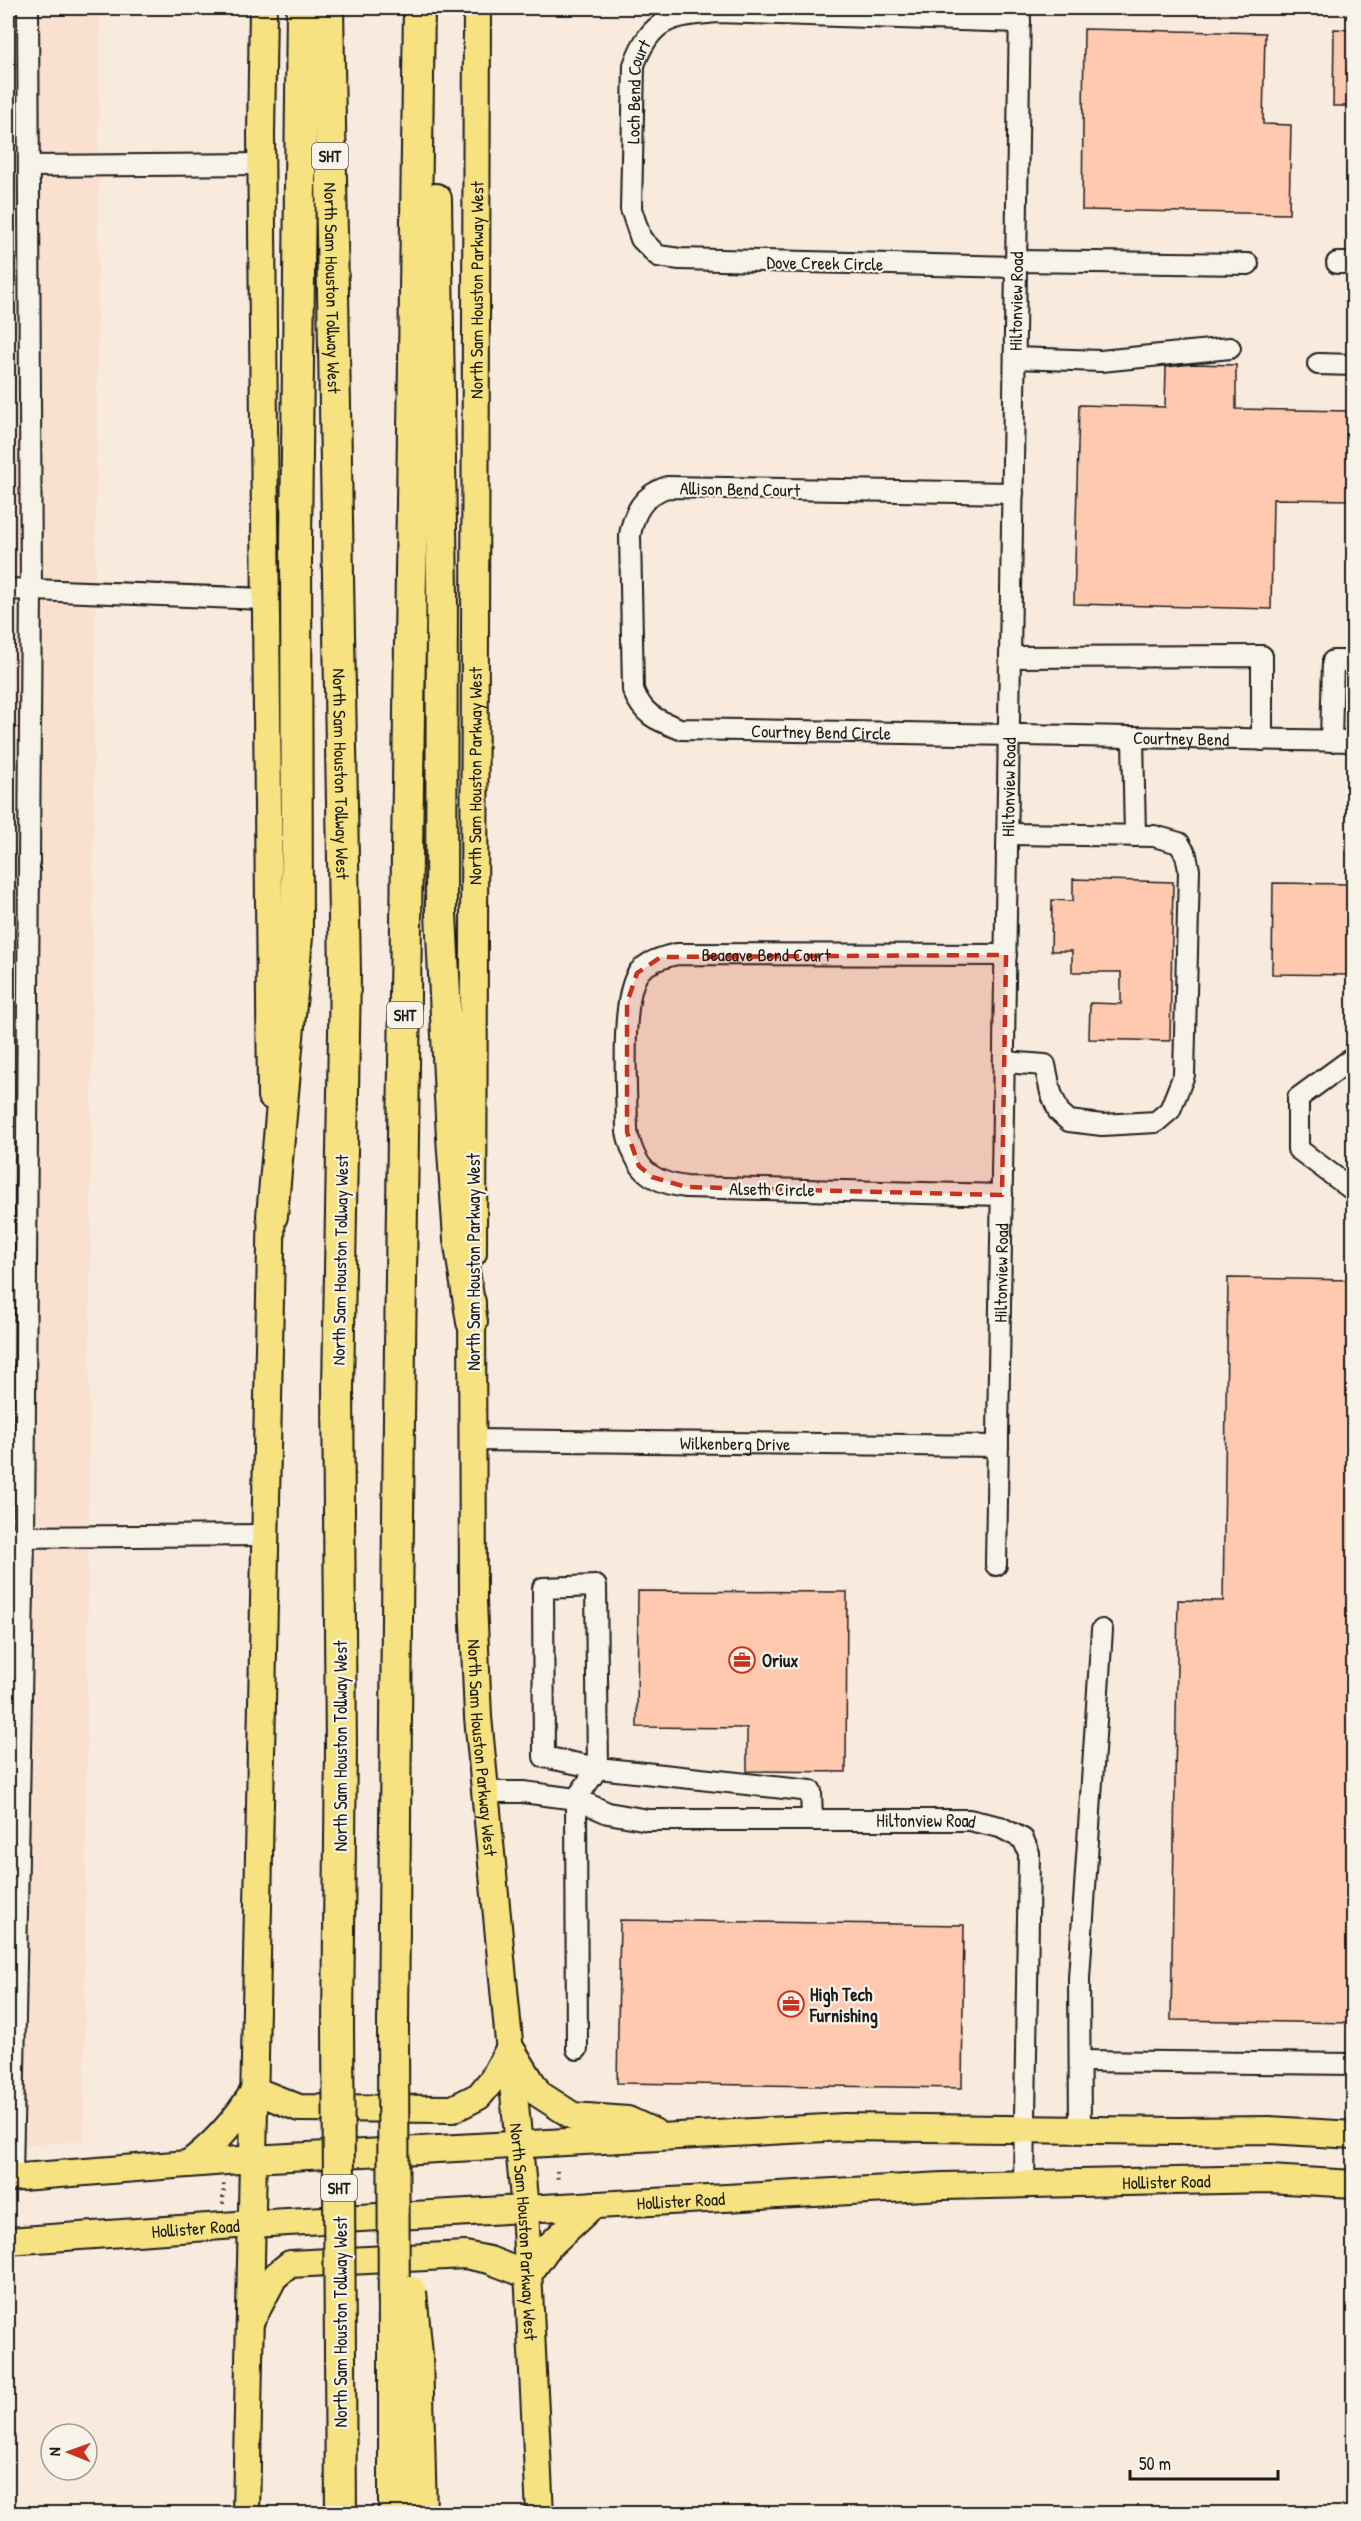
<svg xmlns="http://www.w3.org/2000/svg" width="1361" height="2521" font-family="'Patrick Hand',sans-serif">
<rect width="100%" height="100%" fill="#f8ebdd"/>
<filter id="ink" filterUnits="userSpaceOnUse"><feTurbulence type="fractalNoise" baseFrequency=".0167" numOctaves="2"/><feDisplacementMap in="SourceGraphic" scale="12" xChannelSelector="R" yChannelSelector="G"/><feConvolveMatrix kernelMatrix="1 2 1 2 8 2 1 2 1" color-interpolation-filters="sRGB"/></filter>
<g filter="url(#ink)">
<path fill="#fae1cf" d="M8,8H100L84,2141L8,2147Z"/>
<path fill="#fec9af" stroke="#1c1c1c" stroke-width="1.5" d="M1084,29L1265,33L1263,124L1291,125L1289,214L1082,210Z
M1334,29L1353,30V106H1333Z
M1191,364L1236,365V409L1353,411V500L1273,499L1271,609L1074,604L1079,405L1165,407L1166,367Z
M1073,879L1173,882L1170,1041L1089,1039L1090,1003L1121,1004V972H1072V951H1051L1052,900L1073,901Z
M1273,883L1353,884V975L1272,974Z
M1228,1278L1353,1280V2023L1171,2020L1178,1600L1223,1601Z
M638,1591L847,1592L846,1772L747,1771V1728L637,1727Z
M620,1920L964,1925L962,2088L617,2083Z"/>
<g fill="none" stroke-linecap="round" stroke-linejoin="round">
<g stroke="#1c1c1c" stroke-width="24">
<g id="minor">
<path d="M29,166L262,164"/>
<path d="M1016,261L1248,264"/>
<path d="M1337,263H1354"/>
<path id="s1" d="M1016,267L680,259L658,256L641,239L631,209L634,65C651,18 671,16 717,12L1020,22"/>
<path d="M1015,358L1101,361L1230,348"/>
<path d="M1318,364L1354,365"/>
<path id="s2" d="M1013,493L667,487C644,495 634,511 630,535L633,690C643,715 656,720 680,729L1354,741"/>
<path d="M8,589L266,599"/>
<path d="M1010,657L1262,656V740"/>
<path d="M1133,737L1135,836"/>
<path d="M1331,741L1333,661H1354"/>
<path d="M1354,1057L1298,1098V1149L1354,1191"/>
<path d="M1004,1062L1045,1065L1051,1093L1059,1112L1069,1121L1102,1125L1156,1122L1170,1110L1184,1075L1189,870L1186,855L1179,843L1154,836L1008,834"/>
<path id="s3" d="M1002,1195L686,1187C649,1182 635,1168 627,1132C627,1095 620,1004 637,975C644,962 664,957 677,954L1006,955"/>
<path id="s4" d="M473,1440L998,1446"/>
<path d="M8,1537L264,1535"/>
<path id="s5" d="M996,1565L1020,8"/>
<path d="M596,1586L598,1768L544,1757L543,1588Z"/>
<path id="s6" d="M483,1792H523L576,1799L608,1813L648,1820H969L1000,1827L1023,1839L1029,1853L1024,2184"/>
<path d="M577,2049L576,1799L598,1768L811,1791L812,1820"/>
<path d="M1080,2061L1354,2064"/>
<path d="M1080,2130L1079,1978L1102,1630"/>
<path d="M12,2177L24,1537L31,590L28,8"/>
</g>
</g>
<g stroke="#1c1c1c" stroke-width="30">
<g id="major">
<path d="M263,8L261,134L271,1096"/>
<path id="s7" d="M473,1253L477,8"/>
<path id="s8" d="M472,1302L473,1601L478,1717L525,2209L540,2514"/>
<path d="M513,2052L539,2094L573,2116L628,2120L654,2132"/>
<path d="M254,2090L299,2108L453,2109L479,2096L493,2079L510,2047"/>
<path d="M188,2164C215,2144 236,2120 254,2091"/>
<path d="M8,2178L252,2159L844,2127L1179,2131L1269,2130L1354,2135"/>
<path id="s9" d="M8,2241L251,2224L943,2186L1269,2179L1354,2184"/>
<path d="M528,2275L548,2247L593,2205"/>
<path d="M252,2319L274,2277L290,2264L465,2255L489,2260L528,2275"/>
<path d="M246,2514L272,1196"/>
</g>
</g>
<g stroke="#1c1c1c" stroke-width="34">
<g id="highway">
<path id="s10" d="M328,8L345,974L338,1389L341,1748L338,2023"/>
<path d="M436,199L442,592L441,914L452,1137L459,1239L472,1322"/>
<path d="M272,1216L297,937L296,541L302,8"/>
<path d="M393,2023L399,1418L419,8"/>
<path d="M394,2353V2514"/>
<path d="M340,2354L341,2514"/>
<path d="M417,2355L421,2514"/>
</g>
</g>
<path stroke="#1c1c1c" stroke-width="4" stroke-dasharray="1.5 4.5" stroke-linecap="butt" d="M557,2171L558,2183
M223,2204L224,2182"/>
<use href="#minor" stroke="#f7f3e8" stroke-width="20"/>
<use href="#major" stroke="#f7e281" stroke-width="26"/>
<use href="#highway" stroke="#f7e281" stroke-width="30"/>
<g stroke="#1c1c1c" stroke-width="34" stroke-linecap="butt">
<path id="highway-bridge" d="M338,2023L340,2354
M393,2023L394,2353
M411,2292L417,2355"/>
</g>
<use href="#highway-bridge" stroke="#f7e281" stroke-width="30"/>
</g>
</g>
<path fill="#c8321e" fill-opacity="0.2" stroke="#c8321e" stroke-width="4.5" stroke-dasharray="12 8" stroke-linejoin="round" d="M1006,955L1002,1195L686,1187L652,1177L639,1166L627,1132V1003L637,973L661,957Z"/>
<defs>
<g id="office-ring" transform="scale(1.35)"><circle r="9.5" fill="#f7f3e8" stroke="#c8321e" stroke-width="1.5"/><path d="M-6-3h4V-5.5h4V-3h4V5H-6ZM-1-4.5V-3h2v-1.5ZM-6 0V1H6V0Z" fill="#c8321e"/></g>
</defs>
<g fill-rule="evenodd">
<use href="#office-ring" x="742" y="1660"/>
<use href="#office-ring" x="791" y="2004"/>
</g>
<g text-anchor="middle" dominant-baseline="central" stroke-width="4.5" stroke-linejoin="round" paint-order="stroke">
<g fill="#f7f3e8" stroke="#5e5c59" stroke-width="1.5">
<rect x="312" y="143" width="36" height="26" rx="4.5"/>
<rect x="387" y="1002" width="36" height="26" rx="4.5"/>
<rect x="321" y="2175" width="36" height="26" rx="4.5"/>
</g>
<g font-size="16" font-weight="bold" fill="#1c1c1c">
<text x="330" y="156">SHT</text>
<text x="405" y="1015">SHT</text>
<text x="339" y="2188">SHT</text>
</g>
<g font-size="18" fill="#1c1c1c" stroke="#f7f3e8">
<text stroke="none"><textPath href="#s1" startOffset="532">Loch Bend Court</textPath></text>
<text transform="translate(825 263) rotate(1)">Dove Creek Circle</text>
<text stroke="none"><textPath href="#s10" startOffset="280">North Sam Houston Tollway West</textPath></text>
<text stroke="none"><textPath href="#s7" startOffset="963">North Sam Houston Parkway West</textPath></text>
<text stroke="none"><textPath href="#s5" startOffset="1264">Hiltonview Road</textPath></text>
<text transform="translate(740 489) rotate(1)">Allison Bend Court</text>
<text stroke="none"><textPath href="#s2" startOffset="770">Courtney Bend Circle</textPath></text>
<text stroke="none"><textPath href="#s2" startOffset="1130">Courtney Bend</textPath></text>
<text stroke="none"><textPath href="#s10" startOffset="766">North Sam Houston Tollway West</textPath></text>
<text stroke="none"><textPath href="#s7" startOffset="477">North Sam Houston Parkway West</textPath></text>
<text stroke="none"><textPath href="#s5" startOffset="778">Hiltonview Road</textPath></text>
<text stroke="none"><textPath href="#s3" startOffset="698">Beacave Bend Court</textPath></text>
<text transform="translate(772 1189) rotate(1)">Alseth Circle</text>
<text transform="translate(340 1260) rotate(-89)">North Sam Houston Tollway West</text>
<text transform="translate(473 1262) rotate(-90)">North Sam Houston Parkway West</text>
<text stroke="none"><textPath href="#s5" startOffset="292">Hiltonview Road</textPath></text>
<text stroke="none"><textPath href="#s4" startOffset="262">Wilkenberg Drive</textPath></text>
<text transform="translate(340 1746) rotate(-90)">North Sam Houston Tollway West</text>
<text stroke="none"><textPath href="#s8" startOffset="446">North Sam Houston Parkway West</textPath></text>
<text stroke="none"><textPath href="#s6" startOffset="447">Hiltonview Road</textPath></text>
<text stroke="none"><textPath href="#s9" startOffset="1160">Hollister Road</textPath></text>
<text stroke="none"><textPath href="#s9" startOffset="674">Hollister Road</textPath></text>
<text stroke="none"><textPath href="#s9" startOffset="188">Hollister Road</textPath></text>
<text stroke="none"><textPath href="#s8" startOffset="932">North Sam Houston Parkway West</textPath></text>
<text transform="translate(340 2322) rotate(-90)">North Sam Houston Tollway West</text>
</g>
<g font-size="18" font-weight="bold" fill="#1c1c1c" stroke="#f7f3e8" text-anchor="start">
<text x="762" y="1660">Oriux</text>
<text x="810" y="1994">High Tech<tspan x="810" dy="21">Furnishing</tspan></text>
</g>
</g>
<rect width="1361" height="2521" fill="none" stroke="#f7f3e8" stroke-width="30"/>
<rect x="15" y="15" width="1331" height="2491" fill="none" stroke="#1c1c1c" stroke-width="2" filter="url(#ink)"/>
<g transform="translate(69 2452) rotate(271)"><circle r="28" fill="#f7f3e8" stroke="#9f9d96" stroke-width="1.5"/>
<path d="M0-4.5L10 22L0 15L-10 22Z" fill="#c8321e"/>
<text y="-9" font-size="16" font-weight="bold" text-anchor="middle" fill="#1c1c1c">N</text>
</g>
<path d="M1130 2470v9h148v-9" fill="none" stroke="#1c1c1c" stroke-width="3"/>
<text x="1139" y="2470" font-size="18" fill="#1c1c1c" stroke="#f7f3e8" stroke-width="4.5" paint-order="stroke">50 m</text>
</svg>
